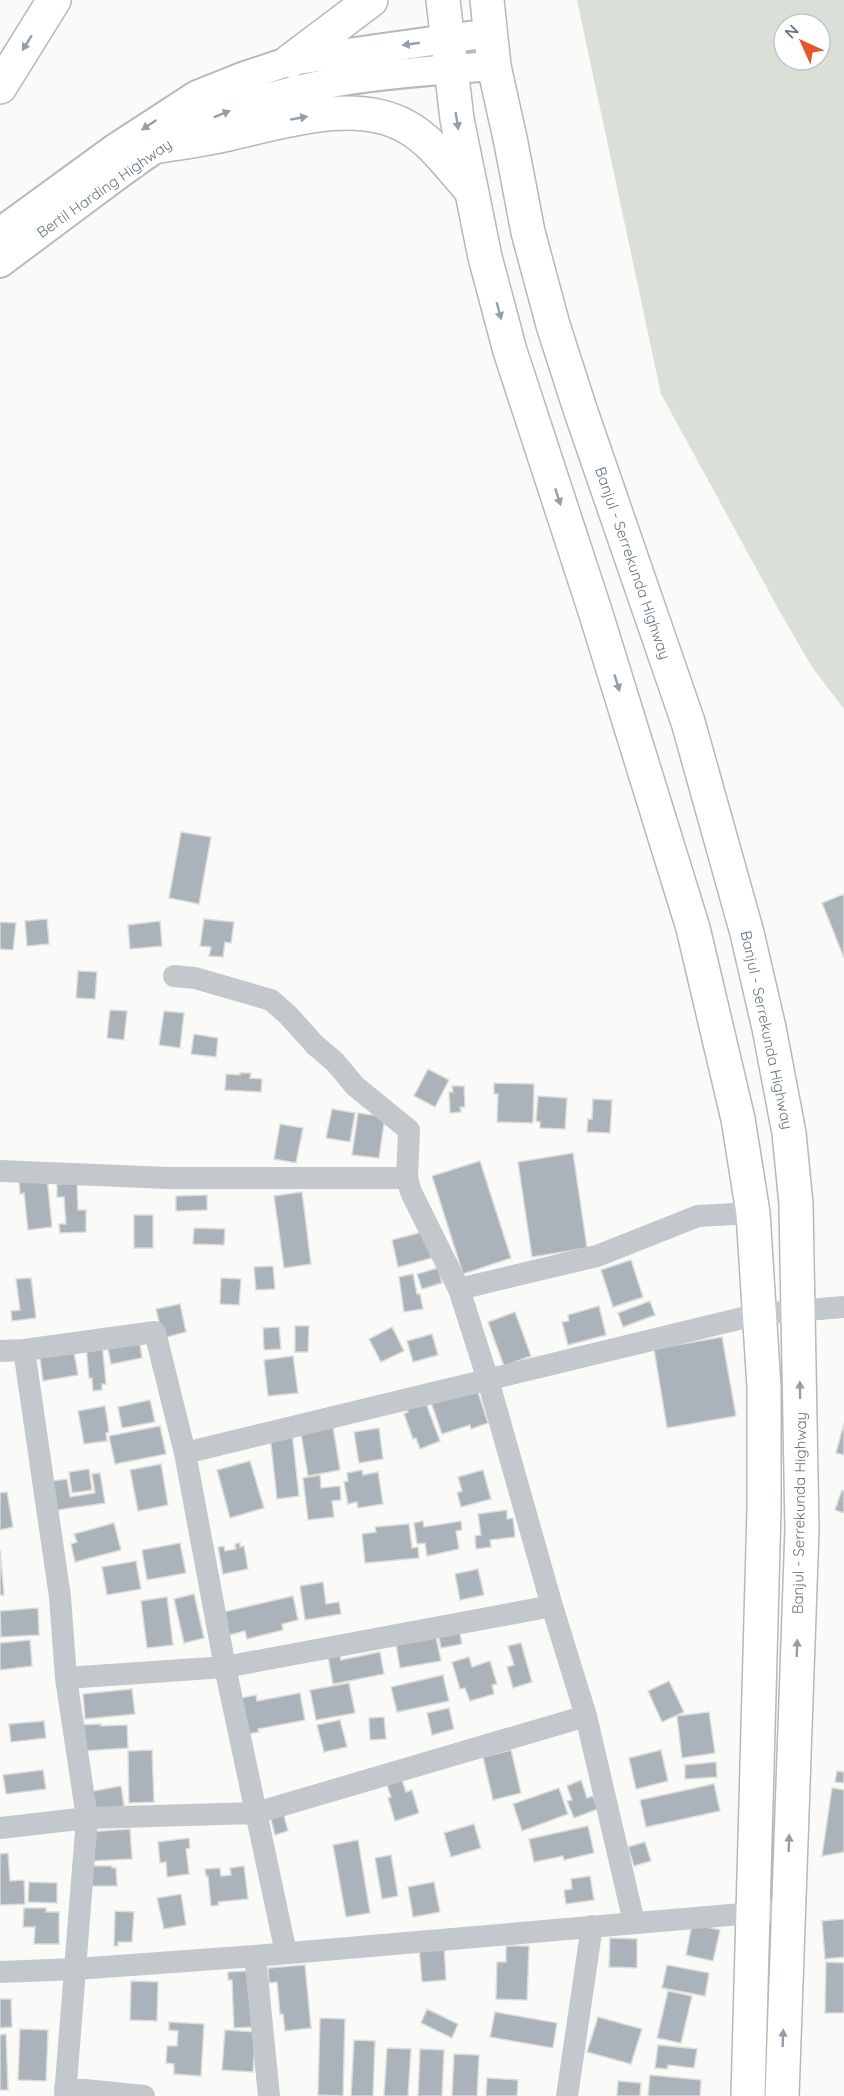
<svg xmlns="http://www.w3.org/2000/svg" width="844" height="2096" font-family="Quicksand,sans-serif">
<rect width="100%" height="100%" fill="#fafaf8"/>
<path fill="#dadfd7" fill-rule="evenodd" d="M577,0H844V709L812,667L780,612L661,394ZM784,24H820V60H784Z"/>
<path fill="#aab3b9" stroke="#dcdcda" stroke-width="1.5" d="M181,832L211,837L199,904L169,898Z
M844,894V958L822,903Z
M47,919L49,944L27,946L25,921Z
M204,919L234,922L231,943L225,942L223,957L209,956L211,947L200,946Z
M160,921L162,946L130,949L128,925Z
M0,922L16,923L13,950L0,949Z
M78,971L97,972L95,999L76,998Z
M110,1010L127,1011L124,1040L107,1038Z
M164,1011L184,1013L180,1048L159,1045Z
M194,1034L218,1038L216,1057L191,1054Z
M428,1069L449,1080L435,1107L414,1096Z
M240,1073H251L250,1078L262,1079L261,1092L225,1090L226,1074L240,1075Z
M494,1083L534,1084L533,1123L497,1122L498,1094H494Z
M452,1086H464L465,1107H460L461,1112L450,1113L449,1092H453Z
M538,1096L567,1098L565,1129L540,1128V1122L536,1121Z
M593,1099L612,1100L610,1133L587,1132L588,1119H592Z
M332,1109L355,1113L350,1142L326,1138Z
M358,1113L385,1117L379,1158L352,1155Z
M280,1124L303,1128L296,1163L274,1159Z
M573,1153L587,1248L532,1257L518,1162Z
M480,1161L511,1258L463,1274L432,1176Z
M47,1177L52,1227L28,1230L24,1193L20,1194L19,1180Z
M77,1183L78,1210H86V1232L60,1233L59,1224H66L64,1197H57V1184Z
M302,1192L311,1264L284,1268L274,1196Z
M207,1195V1210L176,1211V1196Z
M134,1215H153V1248H134Z
M194,1228L225,1229L224,1245L193,1244Z
M426,1231L432,1258L398,1267L392,1240Z
M631,1260L643,1297L613,1307L601,1270Z
M273,1266L275,1289L256,1290L254,1267Z
M438,1268L442,1283L422,1289L417,1274Z
M413,1274L417,1294H420L423,1309L404,1312L399,1277Z
M31,1278L36,1318L12,1321L11,1311L20,1310L16,1279Z
M221,1278L241,1279L239,1305L220,1304Z
M650,1301L655,1315L623,1327L618,1313Z
M180,1304L186,1332L163,1338L156,1309Z
M599,1306L606,1335L568,1345L562,1322L569,1321L568,1315Z
M515,1312L531,1356L504,1366L488,1322Z
M295,1326H309L308,1352H295Z
M279,1327L281,1349L264,1350L263,1328Z
M392,1327L404,1351L381,1362L369,1339Z
M432,1334L438,1355L413,1362L407,1341Z
M722,1337L736,1416L667,1428L654,1349Z
M139,1338L142,1358L111,1364L107,1344Z
M102,1343L106,1384H102V1390L93,1391L92,1378H89L86,1345Z
M74,1352L78,1375L43,1381L40,1358Z
M293,1356L298,1393L268,1396L264,1360Z
M476,1386L488,1423L471,1429L470,1425L442,1434L431,1402Z
M424,1398L440,1441L420,1449L416,1438L413,1439L404,1414L408,1412L405,1405Z
M150,1400L155,1422L122,1428L118,1407Z
M105,1406L109,1432L106,1433L107,1441L84,1444L78,1411Z
M332,1421L340,1470L308,1476L300,1427Z
M844,1423V1455L836,1453Z
M160,1426L166,1454L115,1464L109,1436Z
M379,1428L383,1459L359,1463L354,1432Z
M292,1432L299,1496L277,1499L270,1435Z
M250,1461L264,1508L230,1518L217,1470Z
M161,1464L168,1505L138,1511L130,1470Z
M89,1469L92,1490L72,1493L69,1472Z
M362,1470L363,1475L378,1472L383,1504L358,1508L357,1502L348,1504L344,1482L348,1481L347,1473Z
M483,1470L491,1499L461,1507L457,1493L462,1491L458,1477Z
M100,1473L105,1503L57,1510L53,1481L67,1479L70,1497L95,1493L92,1474Z
M320,1475L321,1488L340,1486L341,1500L332,1501L334,1517L308,1520L303,1478Z
M842,1490L844,1491V1513L835,1510Z
M7,1492L13,1527L0,1530V1493Z
M507,1510V1519L513,1518L515,1537L490,1540L491,1547L476,1549L475,1536L481,1535L478,1514Z
M423,1521L424,1527L461,1521L462,1530L456,1531L459,1549L427,1556L425,1543L417,1544L414,1523Z
M114,1523L121,1550L75,1562L71,1544L77,1542L74,1534Z
M409,1524L412,1548L418,1547L419,1558L365,1563L362,1534L376,1532L375,1527Z
M180,1543L186,1573L147,1580L142,1550Z
M240,1543V1547L244,1546L248,1569L223,1574L218,1547L224,1546L225,1551L236,1549L235,1544Z
M0,1550L4,1595H0Z
M136,1561L141,1589L107,1595L102,1567Z
M478,1569L484,1595L460,1600L455,1574Z
M323,1582L326,1604L339,1602L341,1614L305,1620L300,1586Z
M194,1594L204,1638L184,1643L174,1599Z
M293,1596L298,1620L282,1624L283,1630L247,1639L245,1631L229,1635L224,1612Z
M167,1597L173,1645L147,1648L141,1601Z
M38,1608L39,1635L1,1637L0,1611Z
M459,1628L462,1644L441,1648L438,1632Z
M435,1632L441,1661L400,1668L396,1644Z
M30,1640L32,1666L0,1670V1643Z
M521,1643L532,1682L513,1688L507,1667L514,1665L508,1646Z
M380,1652L384,1674L333,1684L328,1657L340,1655L341,1660Z
M469,1657L472,1667L490,1661L497,1684L492,1685L494,1694L470,1701L465,1688L460,1689L452,1662Z
M443,1675L449,1701L397,1712L391,1687Z
M669,1681L684,1712L662,1722L648,1691Z
M349,1683L355,1713L316,1720L310,1690Z
M132,1689L135,1714L85,1719L83,1694Z
M300,1693L305,1720L258,1729L259,1732L248,1734L241,1698L256,1695L257,1701Z
M449,1708L454,1729L432,1735L427,1713Z
M709,1712L715,1753L682,1758L677,1716Z
M384,1717L386,1739L370,1740L369,1718Z
M340,1720L347,1747L324,1752L317,1725Z
M44,1721L46,1738L11,1742L9,1724Z
M101,1724V1726L127,1725L128,1748L82,1751L80,1725Z
M152,1750L154,1802L129,1803L128,1751Z
M511,1750L521,1793L493,1800L483,1757Z
M661,1750L668,1781L636,1789L629,1758Z
M716,1762L717,1777L685,1779V1765Z
M43,1770L46,1789L6,1794L3,1775Z
M837,1771L844,1772V1783L835,1782Z
M402,1780L406,1792L412,1790L419,1813L395,1821L388,1798L391,1797L387,1785Z
M581,1780L587,1798L593,1796L598,1809L574,1818L567,1801L572,1800L567,1786Z
M714,1784L720,1811L646,1827L640,1800Z
M121,1786L124,1806L92,1812L89,1792Z
M559,1788L568,1814L522,1831L513,1804Z
M832,1788L844,1790V1852L822,1856Z
M282,1808L288,1831L275,1835L269,1812Z
M474,1824L481,1848L451,1857L444,1833Z
M588,1826L594,1853L564,1860L563,1856L534,1862L529,1839Z
M130,1829L132,1859L89,1861L88,1832Z
M189,1838L190,1848L186,1849L189,1874L167,1877L166,1862L160,1863L158,1842Z
M358,1840L370,1913L346,1917L333,1845Z
M645,1842L651,1861L634,1866L628,1847Z
M8,1853L10,1881L24,1880L25,1904L0,1905V1854Z
M391,1855L398,1896L382,1899L375,1858Z
M84,1866H112V1868H116L117,1886H85Z
M244,1866L248,1899L218,1902L219,1905L211,1906L208,1876H206L205,1869L220,1868L221,1876L231,1875L230,1868Z
M590,1876L594,1900L566,1904L564,1890L572,1889L571,1879Z
M29,1882L57,1883V1903L28,1902Z
M434,1882L440,1912L413,1917L408,1887Z
M181,1894L186,1925L164,1929L157,1898Z
M24,1908H46V1912H59V1944H34L35,1927H23Z
M115,1911L134,1912L132,1942H118V1946H114Z
M844,1919V1957L825,1959L822,1921Z
M692,1924L720,1930L713,1961L686,1955Z
M610,1938L637,1939V1968L609,1967Z
M444,1944L446,1980L422,1982L419,1946Z
M506,1946H529L527,2000L496,1999L497,1962H506Z
M826,1962L844,1963V2013H825Z
M305,1965L311,2028L285,2031L283,2014H280L277,1982L269,1983L268,1968Z
M667,1965L709,1973L705,1996L662,1988Z
M249,1971L252,2027L234,2028L232,1980H228V1972Z
M131,1981L158,1982L157,2021L130,2020Z
M668,1991L692,1996L681,2043L657,2038Z
M0,1999H11L12,2027L0,2028Z
M427,2009L458,2024L452,2038L421,2023Z
M495,2012L557,2023L553,2048L490,2037Z
M598,2017L642,2029L631,2064L587,2052Z
M320,2018L345,2019L343,2096L318,2095Z
M169,2022L204,2024L201,2076L174,2074V2064L166,2063L167,2046H177L178,2031L169,2030Z
M20,2029L48,2030L46,2081L18,2080Z
M225,2030L256,2032L253,2072L222,2070Z
M6,2034L8,2090H0V2035Z
M354,2040L375,2041L373,2096H351Z
M658,2045L697,2049L694,2068L668,2065L667,2069L655,2068Z
M387,2048L411,2049L408,2096H384Z
M420,2049L444,2050L442,2096H418Z
M454,2054L479,2055L477,2096H452Z
M650,2075L701,2080L700,2096H648Z
M487,2078L518,2080L517,2096H486Z
M618,2081L641,2083L640,2096H617Z"/>
<g fill="none" stroke-linecap="round" stroke-linejoin="round">
<g stroke="#b5babe" stroke-width="32">
<path id="major" d="M0,232L114,149L197,95L242,77L290,61L490,33
M0,263C32,239 63,216 95,192C130,166 165,139 205,121C295,79 397,73 494,66"/>
</g>
<g stroke="#b4b9bd" stroke-width="36">
<path id="highway" d="M443,0L457,119L485,257L510,351L595,611L693,928L738,1119L753,1213L764,1387V1509L748,2096
M487,0L494,66L511,143L528,232L553,325L580,409L688,722L747,933L769,1028L789,1133L796,1204L802,1529L782,2096
M290,61L371,0
M0,87L54,0
M160,146C178,143 196,141 214,137C271,126 352,95 407,127C432,141 450,167 469,188"/>
</g>
<path stroke="#c3c8cc" stroke-width="22" d="M174,976L195,978L271,1000L288,1015L315,1045L335,1062L355,1086L409,1130L407,1178
M0,1171L168,1178H407L411,1192L459,1289L488,1380L552,1606L586,1716L634,1922
M459,1289L597,1256L698,1216L753,1213
M24,1350L60,1597L66,1678L87,1818L65,2096
M0,1351L24,1350L155,1332L185,1453L225,1667L286,1953
M185,1453L759,1314L844,1307
M66,1678L225,1667L552,1606
M0,1828L87,1818L256,1813L586,1716
M255,1956L269,2096
M0,1972L76,1969L255,1956L787,1910
M65,2088L144,2096
M567,2096L592,1926"/>
<use href="#major" stroke="#fff" stroke-width="28"/>
<use href="#highway" stroke="#fff" stroke-width="33"/>
</g>
<defs><path id="oneway-solid" d="M-6-.8H1V-3.2L6.5 0L1 3.2V.8H-6Z" transform="scale(1.5)"/></defs>
<g fill="#939fa8">
<use href="#oneway-solid" transform="translate(27 43) rotate(122)"/>
<use href="#oneway-solid" transform="translate(411 44) rotate(172)"/>
<use href="#oneway-solid" transform="translate(222 114) rotate(-22)"/>
<use href="#oneway-solid" transform="translate(299 118) rotate(-10)"/>
<use href="#oneway-solid" transform="translate(457 121) rotate(81)"/>
<use href="#oneway-solid" transform="translate(149 125) rotate(146)"/>
<use href="#oneway-solid" transform="translate(499 311) rotate(75)"/>
<use href="#oneway-solid" transform="translate(558 497) rotate(72)"/>
<use href="#oneway-solid" transform="translate(617 683) rotate(73)"/>
<use href="#oneway-solid" transform="translate(800 1390) rotate(-91)"/>
<use href="#oneway-solid" transform="translate(797 1648) rotate(-88)"/>
<use href="#oneway-solid" transform="translate(789 1843) rotate(-88)"/>
<use href="#oneway-solid" transform="translate(783 2038) rotate(-88)"/>
</g>
<g text-anchor="middle" dominant-baseline="central" stroke-width="6" stroke-linejoin="round" paint-order="stroke">
<g font-size="15" fill="#657683" stroke="#fff">
<text transform="translate(104 188) rotate(-35)">Bertil Harding Highway</text>
<text transform="translate(633 563) rotate(71)">Banjul - Serrekunda Highway</text>
<text transform="translate(767 1030) rotate(78)">Banjul - Serrekunda Highway</text>
<text transform="translate(799 1513) rotate(-89)">Banjul - Serrekunda Highway</text>
</g>
</g>
<g transform="translate(802 42) rotate(315)"><circle r="28" fill="#ffffff" stroke="#c1c8cd" stroke-width="1.5"/>
<path d="M0-4.5L10 22L0 15L-10 22Z" fill="#e4572e"/>
<text y="-9" font-size="16" font-weight="bold" text-anchor="middle" fill="#657683">N</text>
</g>
</svg>
